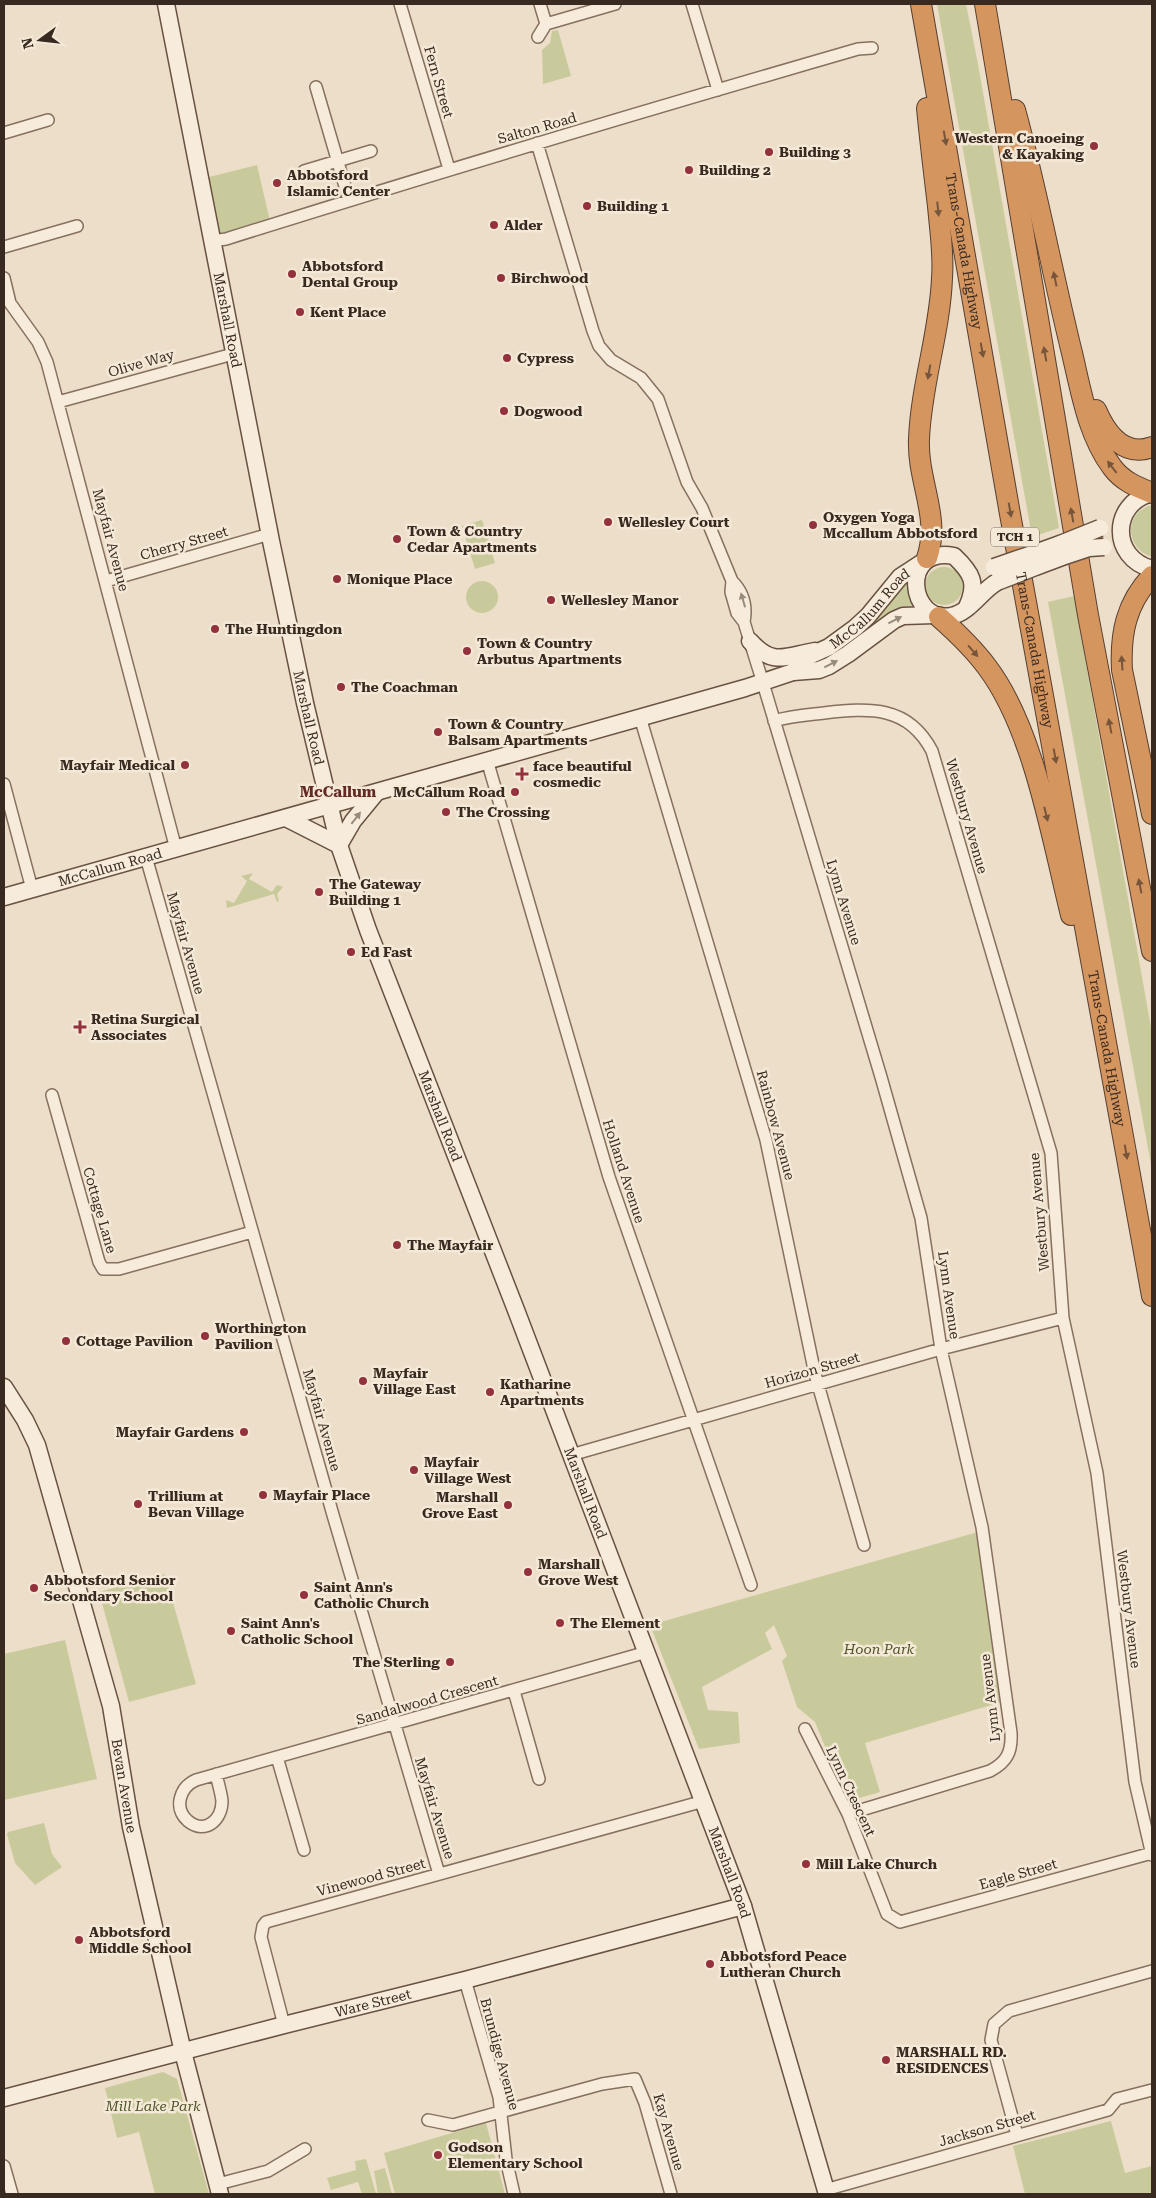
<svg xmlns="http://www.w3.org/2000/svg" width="1156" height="2198" font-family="'Roboto Serif',serif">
<rect width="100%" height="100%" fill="#ecdec8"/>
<path fill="#c9ca9c" d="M937,4H966L978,64L1059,528L1032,537Z
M558,30L571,76L543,84L542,50L550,43L552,31Z
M257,165L270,221L214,239L201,179Z
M1152,505V557C1125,549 1123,512 1152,505Z
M482,520L495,563L475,569L462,526Z
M925 586a19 19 0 1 1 38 0a19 19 0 1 1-38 0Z
M466 597a16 16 0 1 1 32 0a16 16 0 1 1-32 0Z
M908,581L914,605L891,612L869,628L894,595Z
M1074,596L1152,1033V1170L1048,602Z
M253,873L249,879L272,892L277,885L283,887L277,894L279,901L277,902L274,894L227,908L226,900L234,903L247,881L241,876Z
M978,1532L1001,1702L865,1743L880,1792L856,1799L838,1751L828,1754L815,1722L797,1707L782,1661L787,1656L774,1625L765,1633L772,1649L702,1687L708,1710L738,1712L740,1743L699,1749L650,1625Z
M165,1574L196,1684L129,1702L99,1592Z
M65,1640L97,1779L4,1800V1654Z
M44,1823L52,1854L62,1867L35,1885L15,1863L7,1834L8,1832Z
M163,2072L177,2079L209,2194H155L139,2132L117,2138L105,2088Z
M1111,2121L1125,2173L1152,2166V2194H1025L1013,2146Z
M486,2123L505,2194H395L384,2153Z
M366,2159L376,2194H362L358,2182L331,2190L327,2178L356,2170L355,2161Z
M385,2168L392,2194H378L374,2171Z"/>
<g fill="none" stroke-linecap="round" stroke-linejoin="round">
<g stroke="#87705e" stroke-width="14">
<path id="street" d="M400,4L449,169
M540,4L546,24
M692,4L718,90
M538,37L546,24L615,4
M316,87L349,200
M4,133L48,120
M537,143L593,331L599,346L611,360L641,378L658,399L687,482L702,508L732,581C743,592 747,606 744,622
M304,171L371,151
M212,241L226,239C436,173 647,110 858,49L872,48
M4,247L77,226
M4,278L10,303L38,342L47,362L176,849
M58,402L233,354
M106,581L270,534
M732,581L731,592L737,613L744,622L763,683L881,1077L921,1218L941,1349L982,1527L1011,1733C1012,1752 1007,1762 990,1771L848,1814
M640,717L766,1140L815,1374L864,1545
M774,721C791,716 807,715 824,713C869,708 908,705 932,751L1051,1153L1063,1318L1097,1473L1135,1782L1152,1855
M487,760L609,1177L751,1585
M4,784L32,889
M146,857L333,1515L439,1874
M52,1095L99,1262L103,1269H119L252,1232
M571,1455L941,1349L1063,1318
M514,1691L539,1779
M805,1729L848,1814L887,1914L900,1922L1152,1853
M277,1757L304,1850
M216,1774C218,1783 221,1792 222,1801C222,1820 205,1835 188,1821C173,1808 180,1787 196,1780L647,1652
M465,1980L499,2097L506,2159L514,2194
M284,2025L261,1937L263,1926L266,1922L704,1801
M428,2120L453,2125L602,2084L635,2079L645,2103L671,2194
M1017,2135L991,2040L994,2024L1009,2011L1152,1971
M4,2166L12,2194
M218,2184L268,2171L305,2149
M825,2190L1108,2110L1117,2099L1152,2090"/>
</g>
<g stroke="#695141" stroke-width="19">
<g id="secondary">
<path id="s1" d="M166,4L271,541L305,703L339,845L368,930L516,1310L743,1906L827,2194"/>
<path d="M1152,493C1111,503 1110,558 1152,569"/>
<path d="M1035,553L1060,544"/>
<path d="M1038,566L1062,557"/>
<path d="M967,607C978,583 972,573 954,556C899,546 909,624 951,616C969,613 981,591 997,582"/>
<path d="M750,641C773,667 785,656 815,651"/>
<path id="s2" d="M793,672L809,656L829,647L855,628L868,616L900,577L923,562"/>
<path d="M286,818L339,845"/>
<path d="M339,845L353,821L376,793"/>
<path id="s3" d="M4,897L745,688L793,672L819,670L829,666L848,654L894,620L903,616L934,615"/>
<path id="s4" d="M4,1387L25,1420L37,1445L111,1706L131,1827L183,2052L220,2194"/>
<path id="s5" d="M4,2098L284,2025L465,1980L743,1906"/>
</g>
</g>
<g stroke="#563f32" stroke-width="22">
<g id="highway">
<path id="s6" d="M921,4L1010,514L1152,1296"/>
<path d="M985,4L1088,615L1152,951"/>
<path d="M927,108C930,140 934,173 938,206C940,230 944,254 942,278C940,332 921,385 919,439C917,481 941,517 927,558"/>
<path d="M1015,110C1037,190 1052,272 1072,353C1081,391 1088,435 1112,467C1122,481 1137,487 1152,493"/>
<path d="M1096,410C1106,433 1124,458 1152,447"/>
<path d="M1152,576C1126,603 1120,634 1122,670L1152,814"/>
<path d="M939,617C956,632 973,648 987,667C1034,729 1052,839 1071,915"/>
</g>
</g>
<use href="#street" stroke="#f7ecdb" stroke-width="11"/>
<use href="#secondary" stroke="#f7ecdb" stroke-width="16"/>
<use href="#highway" stroke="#d5955f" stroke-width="20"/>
<g stroke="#695141" stroke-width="19" stroke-linecap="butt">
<path id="secondary-bridge" d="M1060,544L1100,528
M1062,557L1089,548L1104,547
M994,567L1035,553
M997,582L1038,566"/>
</g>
<use href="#secondary-bridge" stroke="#f7ecdb" stroke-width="16"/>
</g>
<defs><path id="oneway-solid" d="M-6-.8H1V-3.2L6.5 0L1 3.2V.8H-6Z" transform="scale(1.25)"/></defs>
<g fill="#77553a">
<use href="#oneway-solid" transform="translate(945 138) rotate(80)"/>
<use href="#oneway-solid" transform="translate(938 209) rotate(84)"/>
<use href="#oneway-solid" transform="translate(1055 279) rotate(-102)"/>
<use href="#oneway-solid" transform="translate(982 350) rotate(80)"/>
<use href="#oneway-solid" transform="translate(1045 354) rotate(-100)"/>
<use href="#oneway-solid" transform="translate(929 372) rotate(100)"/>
<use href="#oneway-solid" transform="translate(1112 467) rotate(-128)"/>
<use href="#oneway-solid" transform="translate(1010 510) rotate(80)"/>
<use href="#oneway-solid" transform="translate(1072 515) rotate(-100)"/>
<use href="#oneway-solid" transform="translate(973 651) rotate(49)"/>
<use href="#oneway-solid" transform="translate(1122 663) rotate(-94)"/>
<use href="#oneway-solid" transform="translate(1110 726) rotate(-101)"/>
<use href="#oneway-solid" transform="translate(1055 756) rotate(80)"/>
<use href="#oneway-solid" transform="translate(1046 814) rotate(76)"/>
<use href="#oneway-solid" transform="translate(1140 886) rotate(-101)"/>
<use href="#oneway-solid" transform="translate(1126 1152) rotate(80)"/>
</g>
<g fill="#988b7e">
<use href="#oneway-solid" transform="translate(743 600) rotate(-106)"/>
<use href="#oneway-solid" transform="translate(895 620) rotate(-27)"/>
<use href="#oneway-solid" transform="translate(831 664) rotate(-27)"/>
<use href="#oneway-solid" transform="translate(356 818) rotate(-52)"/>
</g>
<g fill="#93313c" stroke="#f4e9d7" stroke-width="2">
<circle cx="1094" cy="146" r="5"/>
<circle cx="769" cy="152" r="5"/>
<circle cx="689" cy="170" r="5"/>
<circle cx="277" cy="183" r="5"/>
<circle cx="587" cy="206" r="5"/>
<circle cx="494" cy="225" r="5"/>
<circle cx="292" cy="274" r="5"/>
<circle cx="501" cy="278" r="5"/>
<circle cx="300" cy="312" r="5"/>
<circle cx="507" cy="358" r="5"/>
<circle cx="504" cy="411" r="5"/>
<circle cx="608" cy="522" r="5"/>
<circle cx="813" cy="525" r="5"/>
<circle cx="397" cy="539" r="5"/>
<circle cx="337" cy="579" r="5"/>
<circle cx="551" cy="600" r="5"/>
<circle cx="215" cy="629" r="5"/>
<circle cx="467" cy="651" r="5"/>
<circle cx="341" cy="687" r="5"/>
<circle cx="438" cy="732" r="5"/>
<circle cx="185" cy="765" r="5"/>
<path d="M519.5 766.5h5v5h5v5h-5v5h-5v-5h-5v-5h5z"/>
<circle cx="515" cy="792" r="5"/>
<circle cx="446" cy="812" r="5"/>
<circle cx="319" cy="892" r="5"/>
<circle cx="351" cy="952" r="5"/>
<path d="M77.5 1019.5h5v5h5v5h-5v5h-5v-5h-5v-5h5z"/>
<circle cx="397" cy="1245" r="5"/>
<circle cx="205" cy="1336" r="5"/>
<circle cx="66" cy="1341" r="5"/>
<circle cx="363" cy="1381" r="5"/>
<circle cx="490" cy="1392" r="5"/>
<circle cx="244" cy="1432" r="5"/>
<circle cx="414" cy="1470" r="5"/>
<circle cx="263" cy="1495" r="5"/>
<circle cx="138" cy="1504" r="5"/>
<circle cx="508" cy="1505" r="5"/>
<circle cx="528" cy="1572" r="5"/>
<circle cx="34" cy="1588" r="5"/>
<circle cx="304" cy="1595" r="5"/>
<circle cx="560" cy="1623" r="5"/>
<circle cx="231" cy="1631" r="5"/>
<circle cx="450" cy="1662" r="5"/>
<circle cx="806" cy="1864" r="5"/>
<circle cx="79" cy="1940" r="5"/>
<circle cx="710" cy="1964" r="5"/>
<circle cx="886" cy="2060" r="5"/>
<circle cx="438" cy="2155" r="5"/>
</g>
<g text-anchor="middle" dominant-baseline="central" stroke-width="5" stroke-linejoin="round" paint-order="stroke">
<rect fill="#f4e9d7" stroke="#716358" stroke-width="1" x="991" y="527.5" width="48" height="19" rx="4"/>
<g font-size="12" font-weight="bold" fill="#392a21">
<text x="1015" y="537">TCH 1</text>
</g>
<g font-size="14" fill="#392a21" stroke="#f4e9d7">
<text transform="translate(439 82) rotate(74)">Fern Street</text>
<text transform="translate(537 128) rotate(-16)">Salton Road</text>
<text stroke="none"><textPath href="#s6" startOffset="251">Trans-Canada Highway</textPath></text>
<text stroke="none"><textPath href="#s1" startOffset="322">Marshall Road</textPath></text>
<text transform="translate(141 363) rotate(-16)">Olive Way</text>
<text transform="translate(111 540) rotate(75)">Mayfair Avenue</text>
<text transform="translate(184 543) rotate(-16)">Cherry Street</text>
<text stroke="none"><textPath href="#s2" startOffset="101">McCallum Road</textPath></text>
<text stroke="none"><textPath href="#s6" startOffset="656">Trans-Canada Highway</textPath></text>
<text stroke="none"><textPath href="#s1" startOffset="728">Marshall Road</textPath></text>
<text transform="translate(967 816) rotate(74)">Westbury Avenue</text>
<text stroke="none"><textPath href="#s3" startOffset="110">McCallum Road</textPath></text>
<text transform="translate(844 902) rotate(73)">Lynn Avenue</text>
<text transform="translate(186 943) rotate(74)">Mayfair Avenue</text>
<text stroke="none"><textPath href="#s6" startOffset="1061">Trans-Canada Highway</textPath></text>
<text stroke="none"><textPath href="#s1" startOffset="1148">Marshall Road</textPath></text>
<text transform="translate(776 1125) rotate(75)">Rainbow Avenue</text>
<text transform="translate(624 1171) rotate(72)">Holland Avenue</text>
<text transform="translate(100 1210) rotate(74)">Cottage Lane</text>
<text transform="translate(1039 1212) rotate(-95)">Westbury Avenue</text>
<text transform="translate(949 1295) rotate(82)">Lynn Avenue</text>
<text transform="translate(812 1370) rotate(-16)">Horizon Street</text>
<text transform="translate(322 1420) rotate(74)">Mayfair Avenue</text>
<text stroke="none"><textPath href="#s1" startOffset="1552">Marshall Road</textPath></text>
<text transform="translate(1129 1609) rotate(83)">Westbury Avenue</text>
<text transform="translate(990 1698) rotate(-97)">Lynn Avenue</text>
<text transform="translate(427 1700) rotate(-16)">Sandalwood Crescent</text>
<text stroke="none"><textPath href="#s4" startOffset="419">Bevan Avenue</textPath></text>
<text transform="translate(851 1791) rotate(65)">Lynn Crescent</text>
<text transform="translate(435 1808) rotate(73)">Mayfair Avenue</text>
<text stroke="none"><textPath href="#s1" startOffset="1958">Marshall Road</textPath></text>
<text transform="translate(1018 1874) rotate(-16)">Eagle Street</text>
<text transform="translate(371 1877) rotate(-15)">Vinewood Street</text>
<text stroke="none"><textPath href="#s5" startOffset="381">Ware Street</textPath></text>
<text transform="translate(500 2054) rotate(75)">Brundige Avenue</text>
<text transform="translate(987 2128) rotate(-16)">Jackson Street</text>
<text transform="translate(669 2132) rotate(74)">Kay Avenue</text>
</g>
<g font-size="14" font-weight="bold" fill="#392a21" stroke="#f4e9d7" text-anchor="start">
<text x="1084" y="138" text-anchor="end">Western Canoeing<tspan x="1084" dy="16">&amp; Kayaking</tspan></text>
<text x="779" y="152">Building 3</text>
<text x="699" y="170">Building 2</text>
<text x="287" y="175">Abbotsford<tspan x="287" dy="16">Islamic Center</tspan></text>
<text x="597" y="206">Building 1</text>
<text x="504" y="225">Alder</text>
<text x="302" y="266">Abbotsford<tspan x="302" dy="16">Dental Group</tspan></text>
<text x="511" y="278">Birchwood</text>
<text x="310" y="312">Kent Place</text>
<text x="517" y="358">Cypress</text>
<text x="514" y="411">Dogwood</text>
<text x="823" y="517">Oxygen Yoga<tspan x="823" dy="16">Mccallum Abbotsford</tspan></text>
<text x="618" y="522">Wellesley Court</text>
<text x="407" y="531">Town &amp; Country<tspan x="407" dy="16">Cedar Apartments</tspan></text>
<text x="347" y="579">Monique Place</text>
<text x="561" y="600">Wellesley Manor</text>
<text x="225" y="629">The Huntingdon</text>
<text x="477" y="643">Town &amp; Country<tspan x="477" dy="16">Arbutus Apartments</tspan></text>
<text x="351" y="687">The Coachman</text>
<text x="448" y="724">Town &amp; Country<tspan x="448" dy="16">Balsam Apartments</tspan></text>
<text x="175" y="765" text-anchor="end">Mayfair Medical</text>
<text x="533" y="766">face beautiful<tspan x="533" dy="16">cosmedic</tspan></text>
<text x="505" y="792" text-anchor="end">McCallum Road</text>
<text x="456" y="812">The Crossing</text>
<text x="329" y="884">The Gateway<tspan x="329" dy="16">Building 1</tspan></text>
<text x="361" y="952">Ed Fast</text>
<text x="91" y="1019">Retina Surgical<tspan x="91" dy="16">Associates</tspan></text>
<text x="407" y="1245">The Mayfair</text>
<text x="215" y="1328">Worthington<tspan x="215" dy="16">Pavilion</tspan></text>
<text x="76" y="1341">Cottage Pavilion</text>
<text x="373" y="1373">Mayfair<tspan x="373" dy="16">Village East</tspan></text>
<text x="500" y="1384">Katharine<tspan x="500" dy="16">Apartments</tspan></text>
<text x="234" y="1432" text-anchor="end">Mayfair Gardens</text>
<text x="424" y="1462">Mayfair<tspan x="424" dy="16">Village West</tspan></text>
<text x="273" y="1495">Mayfair Place</text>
<text x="148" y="1496">Trillium at<tspan x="148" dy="16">Bevan Village</tspan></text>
<text x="498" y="1497" text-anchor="end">Marshall<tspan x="498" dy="16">Grove East</tspan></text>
<text x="538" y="1564">Marshall<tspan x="538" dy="16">Grove West</tspan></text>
<text x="44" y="1580">Abbotsford Senior<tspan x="44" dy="16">Secondary School</tspan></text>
<text x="314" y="1587">Saint Ann's<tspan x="314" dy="16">Catholic Church</tspan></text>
<text x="241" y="1623">Saint Ann's<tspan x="241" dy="16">Catholic School</tspan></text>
<text x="570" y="1623">The Element</text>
<text x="440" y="1662" text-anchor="end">The Sterling</text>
<text x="816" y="1864">Mill Lake Church</text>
<text x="89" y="1932">Abbotsford<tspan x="89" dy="16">Middle School</tspan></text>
<text x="720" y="1956">Abbotsford Peace<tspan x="720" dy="16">Lutheran Church</tspan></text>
<text x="896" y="2052">MARSHALL RD.<tspan x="896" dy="16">RESIDENCES</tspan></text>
<text x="448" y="2147">Godson<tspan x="448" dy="16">Elementary School</tspan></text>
</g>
<g font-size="14" font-style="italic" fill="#4d5429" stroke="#f4e9d7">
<text x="879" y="1649">Hoon Park</text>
<text x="153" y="2106">Mill Lake Park</text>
</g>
<g font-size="15" font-weight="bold" fill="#632a23" stroke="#f4e9d7">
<text x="338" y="792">McCallum</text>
</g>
</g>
<rect width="1156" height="2198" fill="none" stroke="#392a21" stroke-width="10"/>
<g transform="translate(40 40) rotate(255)" stroke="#f4e9d7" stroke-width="4" paint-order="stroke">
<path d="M0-4L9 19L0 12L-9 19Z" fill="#392a21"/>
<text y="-8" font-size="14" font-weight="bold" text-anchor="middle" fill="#392a21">N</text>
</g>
</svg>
